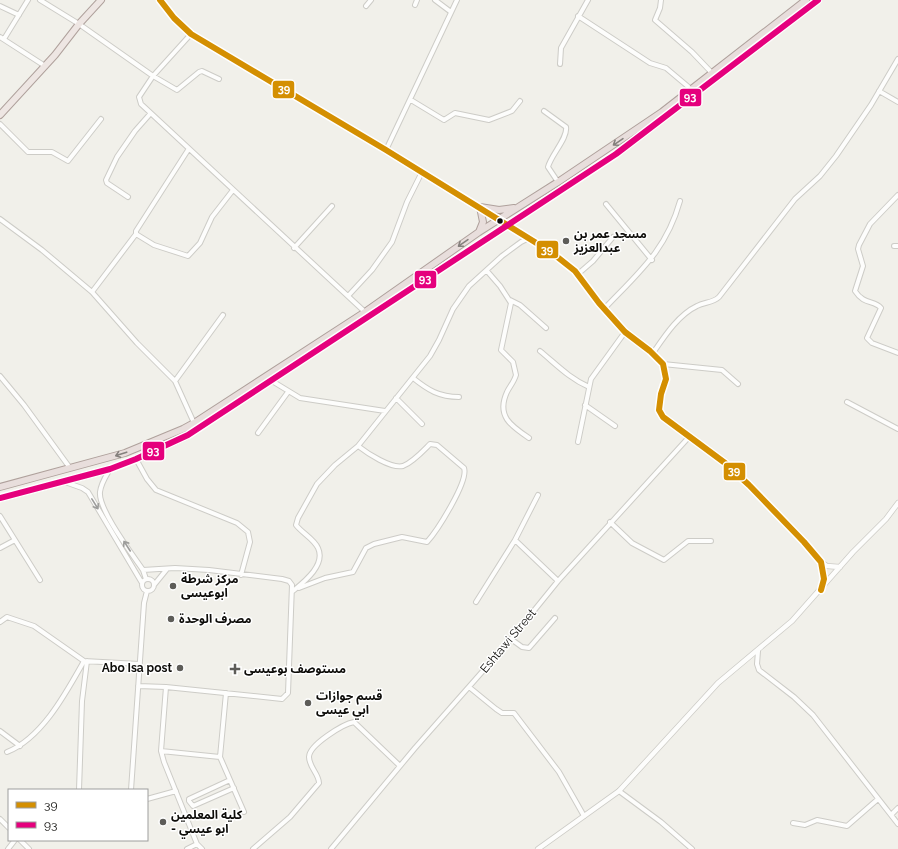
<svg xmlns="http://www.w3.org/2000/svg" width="898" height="849" font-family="Raleway,'Noto Sans Arabic',sans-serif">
<rect width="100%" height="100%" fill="#f1f0ea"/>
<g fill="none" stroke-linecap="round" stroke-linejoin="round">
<g stroke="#cdccc7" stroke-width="6">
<path id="minor" d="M40,0L79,24L153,76L177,90L199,72L202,71L219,79
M435,0L451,12
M661,0L660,8L655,20L692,52L712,73
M415,5L417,0
M0,6L19,15
M366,6L371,0
M578,16L650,63L666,68L691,89
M191,34L153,76L139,97L141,104L365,312
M0,37L45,66
M4,39L28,0
M560,64L561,48L588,0
M879,91L898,102
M411,100L444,120L455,113L489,120L512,111L520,101
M544,111L566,127C568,138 551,155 548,167L558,182
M0,124L28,152H52L68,161L101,119
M386,150L457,0
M898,195L870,224L859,245L858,249L863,266L855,291C864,305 874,300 881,308L867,338L872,343L898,353
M128,197L107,183L106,180L117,157L135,131L150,114
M606,204L652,260
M0,219L42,250L92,292L137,343L175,381L194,423
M136,234L154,245L188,256L200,243L212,217L233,190
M894,246H898
M294,248L332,206
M487,271L500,286L511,303L501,350L513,362L516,375C514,382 510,386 507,392C496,416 511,426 529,438
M578,274L593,261L613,237
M92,292L136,234V231L188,150
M348,296L372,270L392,242L407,202L422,172
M510,300L520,305L546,328
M604,309C638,273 666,251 680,201
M540,351C557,365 569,378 589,387
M653,353C664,337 678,315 697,306C704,302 713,303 719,297L795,199L820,176L836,156L871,105L898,59
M663,364L722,370L738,384
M0,376L24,405L70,468
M413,378C428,390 439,397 459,397
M175,381L223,315
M272,381L300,398L385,411
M396,398L422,424
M847,402L898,429
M585,405L615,426
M258,433L288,392
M578,442L591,379L625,332
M136,459L147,479L156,490L237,523L248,532L250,542L241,575
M110,469C106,476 101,483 100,492C98,509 132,554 143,570L146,579
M65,482L82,488L88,492L142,583
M0,516L40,580
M610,522L632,543L664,560L688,541H711
M515,540L538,495
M0,548L15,540
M143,570L175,568L209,570L282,579L289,581L292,585L288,693L282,699L166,687
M142 585a6 6 0 1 1 12 0a6 6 0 1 1-12 0Z
M154,585L167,569
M299,588L325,578L353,572L366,548L374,544L402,537L427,542C437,531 469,481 464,468L437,445L430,444C422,452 413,462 403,466C391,469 367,453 358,446
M293,591C304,582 326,565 318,548C314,539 302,533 296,525L298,518L317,484L335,465L358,446L430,356L439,340L453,309L469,286L502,256L521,242L529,238
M476,602L515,540L558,581
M0,622L7,617L34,626L84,661L139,664
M511,639L522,647L529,648L555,618
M758,651L757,664L759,670L794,697L813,715L898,824
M138,686L166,687L161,751L164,762L197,844L202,849
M469,687L496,709L502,713H514L559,772L584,816
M226,693L220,757L244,812
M0,731L20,746
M161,751L220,757
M7,752C42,738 66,693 84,661
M230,780L189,799V801L193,806L234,788
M79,790L82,701L87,661
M131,790L144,603L147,591
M619,791L661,822L692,849
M147,799L176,791
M891,815L898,808
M0,819L9,828
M793,823L805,825L817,820L847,826L878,799
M20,840L29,849
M8,849L15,840
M187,849L197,844
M253,849L290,817L319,783C319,774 309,767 309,757C309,745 343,724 354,722L400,766
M331,849L415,748L511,639L558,581L689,437"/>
</g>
<g stroke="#cdccc7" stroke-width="6">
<path id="tertiary" d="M160,0L174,18L191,34L386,150L551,252L575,271L599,303L625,332L650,351L663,364L666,379L661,394L659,410L663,417L725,463L749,485L804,542L821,562L824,579L821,590
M821,562L827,566L840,567
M538,849L619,791L718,683L792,621L853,552L886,519L898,503"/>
</g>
<g stroke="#afa19c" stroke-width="8">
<path id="primary" d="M0,115L55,55L79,24L101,0"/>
</g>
<g stroke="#afa19c" stroke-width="8">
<path id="trunk" d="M480,207L499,210L514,208
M479,232L483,222L480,207
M0,487L125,453L183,429L194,423L365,312L479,232L558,182L662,112L806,0
M0,498L110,469L136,459L188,435L616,154L818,0"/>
</g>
<use href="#minor" stroke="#fdfdfc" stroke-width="4"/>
<use href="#tertiary" stroke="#fdfdfc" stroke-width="4.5"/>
<use href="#primary" stroke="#eee6e3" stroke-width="6"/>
<use href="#trunk" stroke="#e8dedc" stroke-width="6"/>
<g stroke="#fff" stroke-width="9">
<path id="bus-1" d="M160,0L174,18L191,34L386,150L551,252L575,271L599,303L625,332L650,351L663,364L666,379L661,394L659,410L663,417L725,463L749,485L804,542L821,562L824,579L821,590"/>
</g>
<g stroke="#fff" stroke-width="9">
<path id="bus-2" d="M0,498L110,469L136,459L188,435L616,154L818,0"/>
</g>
<use href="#bus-1" stroke="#d48f01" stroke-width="6"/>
<use href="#bus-2" stroke="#e5007d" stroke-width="6"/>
</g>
<defs><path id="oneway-shaft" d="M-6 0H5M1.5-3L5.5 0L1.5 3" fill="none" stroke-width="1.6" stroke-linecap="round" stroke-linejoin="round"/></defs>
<g stroke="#85807d">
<use href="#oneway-shaft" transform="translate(618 142) rotate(146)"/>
<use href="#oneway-shaft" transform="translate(463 243) rotate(145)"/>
<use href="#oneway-shaft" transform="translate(121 454) rotate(162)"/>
</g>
<g stroke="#9d9d9b">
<use href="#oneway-shaft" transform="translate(95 504) rotate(58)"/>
<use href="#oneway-shaft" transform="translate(127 546) rotate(-123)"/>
</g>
<circle fill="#0d0c09" stroke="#fff" stroke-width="1.5" cx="500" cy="221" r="3.5"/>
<g fill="#5d5c58" stroke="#fff" stroke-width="1.5">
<circle cx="566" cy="241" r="4"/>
<circle cx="173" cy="586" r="4"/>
<circle cx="171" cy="619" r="4"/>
<circle cx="180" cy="668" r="4"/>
<path d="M233 663h4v4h4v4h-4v4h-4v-4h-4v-4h4z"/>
<circle cx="308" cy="703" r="4"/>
<circle cx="163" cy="822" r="4"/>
</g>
<g text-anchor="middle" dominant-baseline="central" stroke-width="3" stroke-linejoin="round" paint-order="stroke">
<g font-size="12" font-weight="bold" fill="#0d0c09" stroke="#fff" text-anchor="start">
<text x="574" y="234">مسجد عمر بن<tspan x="574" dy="14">عبدالعزيز</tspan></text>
<text x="181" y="579">مركز شرطة<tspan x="181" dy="14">ابوعيسى</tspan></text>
<text x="179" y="619">مصرف الوحدة</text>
<text x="172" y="668" text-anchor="end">Abo Isa post</text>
<text x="244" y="669">مستوصف بوعيسى</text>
<text x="316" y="696">قسم جوازات<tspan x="316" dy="14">ابي عيسى</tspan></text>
<text x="171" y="815">كلية المعلمين<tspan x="171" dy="14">- ابو عيسي</tspan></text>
</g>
<g font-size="12" fill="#0d0c09" stroke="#fff">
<text transform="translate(508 641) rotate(-50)">Eshtawi Street</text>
</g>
</g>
<g stroke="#fff" stroke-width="1.5">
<rect x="272" y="80" width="23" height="19" rx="4" fill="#d48f01"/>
<rect x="679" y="88" width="23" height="19" rx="4" fill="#e5007d"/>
<rect x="536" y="240" width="23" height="19" rx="4" fill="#d48f01"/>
<rect x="414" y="270" width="23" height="19" rx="4" fill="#e5007d"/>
<rect x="142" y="441" width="23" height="20" rx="4" fill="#e5007d"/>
<rect x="723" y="462" width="23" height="19" rx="4" fill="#d48f01"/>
</g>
<g font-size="11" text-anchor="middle" font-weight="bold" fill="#fff">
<text x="284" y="93">39</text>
<text x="690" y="101">93</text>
<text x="547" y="254">39</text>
<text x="425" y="283">93</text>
<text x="153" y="455">93</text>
<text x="734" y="475">39</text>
</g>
<rect x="8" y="789" width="140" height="52" fill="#ffffff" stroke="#9e9e9d"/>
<rect x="16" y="802" width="20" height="6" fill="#d48f01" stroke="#9e9e9d"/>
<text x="44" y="809" font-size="12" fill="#0d0c09">39</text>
<rect x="16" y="822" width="20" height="6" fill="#e5007d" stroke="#9e9e9d"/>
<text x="44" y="829" font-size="12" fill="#0d0c09">93</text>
</svg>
